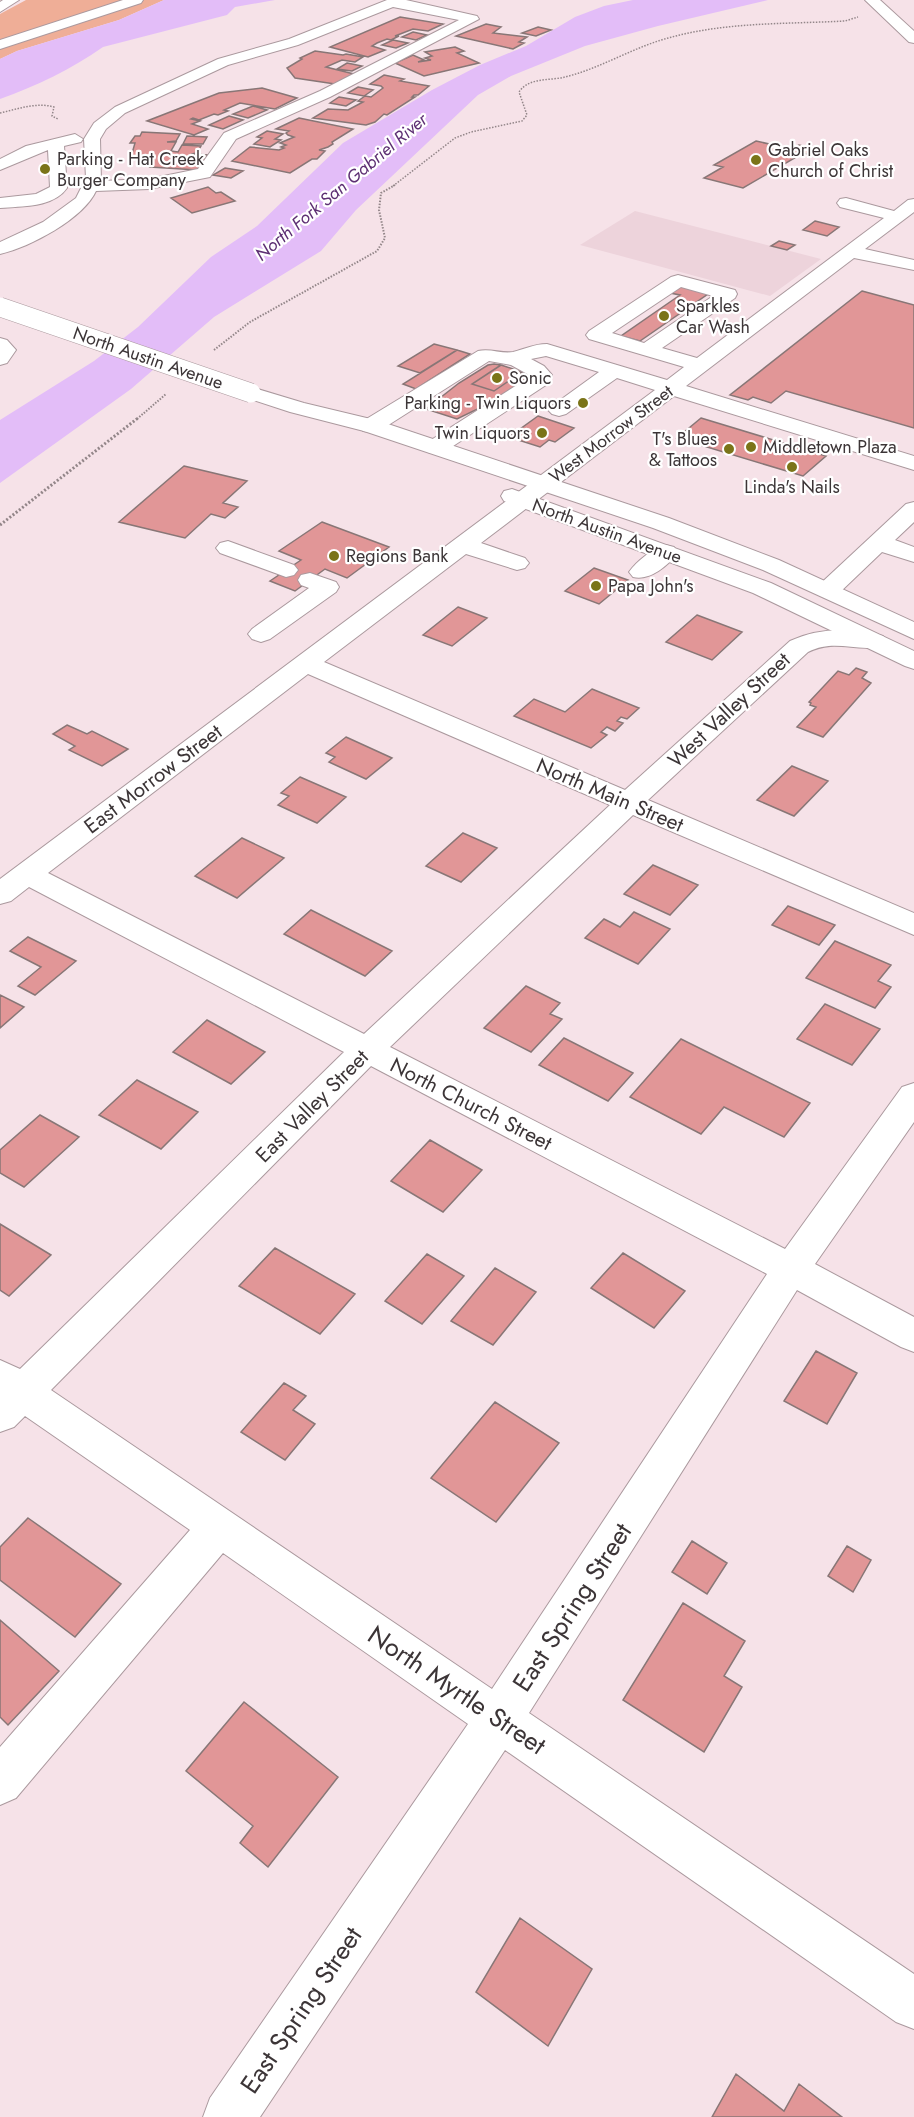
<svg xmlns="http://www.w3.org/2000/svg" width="914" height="2117" font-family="Jost,sans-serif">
<rect width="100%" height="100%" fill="#f6e2e8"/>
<path fill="#edd3db" d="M635,211L821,259L770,296L580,245Z"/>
<path fill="#efae97" d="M26,0H164L119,20L17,51L0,59V14Z"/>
<path fill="#e3bdf8" d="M164,0H275L235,7L227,15L103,47C72,69 36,86 0,99V59L17,51L119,20Z
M633,0H768L658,26L585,46L511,76L478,95L356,210L321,251L214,317L131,389L0,483V420L94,361L138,327L211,257L257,226L343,143L432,90L480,65L526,46L575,17L604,6Z"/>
<path fill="#e19697" stroke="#887676" stroke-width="1.5" d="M400,17L443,24L428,31L413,29L395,36H399L391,40L387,39L377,43L372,46L385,50L368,57L330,47Z
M486,24L501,27L493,33L527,37L519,42L524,43L513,49L456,36Z
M538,27L551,30L536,36L522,33Z
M413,32L427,35L416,40L402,37Z
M393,40L408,43L396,48L382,45Z
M455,47L464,51L457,53L479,63L424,76L395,63L413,55L424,60L418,62L431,60L425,58L432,56L425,52Z
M315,51L343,55L346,54L363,57L355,62L342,60L326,67L354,74L335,84L295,78L287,68L302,59L300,58Z
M347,63L362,66L352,71L337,69Z
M384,75L404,79L400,81L429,86L418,95H414L412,97H415L387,115L384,114L375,122L366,125L313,118L328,109L348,110L363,102L358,101L365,96L371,97L383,88L381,86L370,84Z
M358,87L373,90L364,96L348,93Z
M262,88L297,98L275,109L240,103L224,110L228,111L218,115L214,114L199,120L193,118L191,119L200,121L192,124L208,129L194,135L147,121L219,93Z
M339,97L356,100L346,106L330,103Z
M253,106L267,110L248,118L233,114Z
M229,116L243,120L223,129L209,125Z
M299,118L353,129L332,142L333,144L328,147L319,150L325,151L317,159H312L290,173L232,161L250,147L279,150L284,148L281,147L286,145L280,143L294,137L288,135L286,133L289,131L276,129Z
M267,131L283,134L275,139L281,140L270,147L254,144L262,138L257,137Z
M142,132L180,134L176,141L167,142H176L171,151L178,152L182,145L201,146L197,153L191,154L208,155L197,170L150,167L131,157L135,143H130L135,136H140Z
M187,136L207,137L203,144H183Z
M756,141L791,149L799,145L824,151L815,156L803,153L743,188L704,178L723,167L714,165Z
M225,168L243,171L231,178L213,175Z
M208,187L216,193L221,192L235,201L192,213L171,198Z
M815,221L839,227L827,236L803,230Z
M779,241L795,245L787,250L771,246Z
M679,286L708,294L640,341L621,336L680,295L670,293Z
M862,291L914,305V428L786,391L771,403L753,397L748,400L730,395Z
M434,344L457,350L420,373L398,366Z
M457,350L470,354L416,389L403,384Z
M494,364L501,365L472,384L494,391L522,372L529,377L494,401L457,419L426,409L459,383L488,365Z
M501,365L522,372L494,391L472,384Z
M538,416L574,428L555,442L549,440L540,447L509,437Z
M701,418L826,456L803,476L677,438Z
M184,466L247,481L223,503L238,507L225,518L211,514L185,538L119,522Z
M322,522L389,547L347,578L325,569L295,591L270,581L301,560L279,551Z
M594,568L628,580L599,604L565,591Z
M458,607L487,618L452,646L423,635Z
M697,615L742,632L712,660L666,642Z
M856,668L867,672L862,678L871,683L823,737L797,727L816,707L810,705L811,703L809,702L838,671L849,675Z
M592,689L639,708L627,719L621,717L617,721L623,723L615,731L607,727L601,732L607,735L591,748L514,716L534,699L565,712Z
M67,725L87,734L92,731L128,749L102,766L69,750L75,746L53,734Z
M346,737L392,758L366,779L329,762L335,757L326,753Z
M792,766L828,781L794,816L757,800Z
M300,777L346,797L317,823L278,805L289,796L281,793Z
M463,833L497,848L461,882L426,866Z
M242,838L284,858L237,898L195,876Z
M653,865L698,885L670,915L624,894Z
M788,906L835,925L819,945L772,925Z
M311,910L392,951L365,976L284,934Z
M634,912L670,929L638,964L585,938L604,919L620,927Z
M28,937L76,961L35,995L18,986L41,967L10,951Z
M835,941L891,965L878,981L891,987L875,1008L806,978Z
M526,986L560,1003L550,1014L562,1019L531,1052L484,1028Z
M0,995L24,1007L0,1028Z
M825,1004L880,1029L852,1065L797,1039Z
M207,1020L265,1052L231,1084L173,1052Z
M564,1038L633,1073L608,1101L539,1065Z
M681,1039L810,1103L784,1137L724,1107L701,1134L630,1097Z
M137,1080L198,1112L161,1149L99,1115Z
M40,1115L79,1137L24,1187L0,1173V1150Z
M430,1140L482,1170L443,1212L391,1181Z
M0,1224L51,1255L9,1296L0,1290Z
M275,1248L355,1294L320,1334L239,1286Z
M623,1253L685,1291L654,1328L591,1288Z
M427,1254L464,1276L422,1324L385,1301Z
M495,1268L536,1292L493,1345L451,1321Z
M816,1351L857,1373L827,1424L784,1401Z
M284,1383L306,1396L293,1410L315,1424L285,1460L241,1432Z
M495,1402L559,1443L496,1522L431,1478Z
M28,1518L121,1584L75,1637L0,1580V1547Z
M692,1541L727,1563L707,1594L672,1572Z
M847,1546L871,1560L853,1592L828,1576Z
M683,1603L745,1641L724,1676L742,1687L704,1752L623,1700Z
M0,1620L59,1671L8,1725L0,1717Z
M244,1702L338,1777L268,1867L240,1843L253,1826L186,1771Z
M520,1918L592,1969L548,2046L476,1992Z
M736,2074L784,2111L799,2084L842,2117H712Z"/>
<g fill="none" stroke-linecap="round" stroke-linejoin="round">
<g stroke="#ab999e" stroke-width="2">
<path id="minor" d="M3,0H19L0,12V2Z
M123,0H143L141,3L0,49V40Z
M387,0H406L477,16L479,19L330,97L236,139L210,177L149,189L96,191C83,219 30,247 0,254V242L43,222L76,198L86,178L84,139L94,123L115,107L218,59L289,39ZM393,7L459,20L320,91L224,133L198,169L149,179L101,181L100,139L106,129L125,113L228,65L298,45Z
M75,134L83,139L81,142L64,146L67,188C53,208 22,206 0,208V198L36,194L50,187L48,150L0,170V159L26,146Z
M846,198L894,211L908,200L914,199V212L865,249L914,260V270L854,258L686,386L914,456V470L674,396L481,543L525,558L529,563L525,568L517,570L466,554L324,662L625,790L790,641C820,627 851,628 883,636L887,641L883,646C856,653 836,638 808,652L648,800L914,913V935L633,815L390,1047L785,1249L902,1087L914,1083V1122L815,1264L914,1317V1352L901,1347L797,1290L529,1713L914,1974V2029L896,2022L505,1750L260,2117H203L210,2098L468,1724L223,1553L16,1798L0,1805V1747L190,1530L25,1416L14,1427L0,1432V1360L20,1369L344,1052L29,887L11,901L0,904V879L655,390L617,378L566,414L559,416L552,414L548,410L552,406L599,372L546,356L531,359L544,366L552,375L546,385L444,452L436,454L428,452L425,447L428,442L531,376L511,365L489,361L379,431L371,432L363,431L360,426L363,421L478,351C490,348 502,354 513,352C525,349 534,344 547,344L667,380L684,367L589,339L586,335L589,331L671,277L678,275L735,290L737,294L735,298L662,348L697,358L884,218L840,207L837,203L840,199ZM681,287L713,296L644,343L612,333ZM308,674L610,805L364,1034L48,873ZM371,1066L767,1274L492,1689L51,1390Z
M0,338L7,340L16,350L7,363L0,365Z
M914,502V522L895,540L914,547V562L882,552L837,595L828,597L819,595L816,590L819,585L906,504Z
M228,541L294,565L298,570L294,575L286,577L220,553L216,548L220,543Z
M666,545L674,547L678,552C668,566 650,581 633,577L629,572C637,561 653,548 666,545Z
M310,573L336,582L339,587L336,592L270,639L261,642L252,639L248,634L252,629L309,588L301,585L298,580L301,575Z"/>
</g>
<g stroke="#ab999e" stroke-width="2">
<path id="major" d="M865,0H880L914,31V43L909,42Z
M251,387L304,403L379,421L669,518L779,560L914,622V639L763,570L653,528L364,431L290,412L244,397L241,393L244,389Z
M512,489L771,583L914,651V669L905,666L753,593L504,501L501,496L504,491Z"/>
</g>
<path stroke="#938689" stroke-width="1.5" stroke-dasharray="1.5 1.5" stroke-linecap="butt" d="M0,113C18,109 36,102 54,107L52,116L58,119
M393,186L455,138L471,132L522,121L527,115L519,92C529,77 549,81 565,77C602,68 635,46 672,37C727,22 788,24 845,21L858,17"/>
<path stroke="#938689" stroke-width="2" stroke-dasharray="1.5 1.5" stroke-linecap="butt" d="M214,350L250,322L377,251L385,238L379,210L381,193L395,185
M137,419L166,394"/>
<path stroke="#938689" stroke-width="3" stroke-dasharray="2 2" stroke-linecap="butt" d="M0,525L138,418"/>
<use href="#minor" fill="#fff" fill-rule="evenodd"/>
<use href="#major" fill="#fff" fill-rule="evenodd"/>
<g stroke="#ab999e" stroke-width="20" stroke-linecap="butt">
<path id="major-bridge" d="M0,307L251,393"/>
</g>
<use href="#major-bridge" stroke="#fff" stroke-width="19"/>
</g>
<g fill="#7a7418" stroke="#fff" stroke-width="2">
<circle cx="756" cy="160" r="6"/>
<circle cx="45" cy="169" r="6"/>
<circle cx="664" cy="316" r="6"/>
<circle cx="497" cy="378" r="6"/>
<circle cx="583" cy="403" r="6"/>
<circle cx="542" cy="433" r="6"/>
<circle cx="751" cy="447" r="6"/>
<circle cx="729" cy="449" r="6"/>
<circle cx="792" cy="467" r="6"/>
<circle cx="334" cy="556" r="6"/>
<circle cx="596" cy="586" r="6"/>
</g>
<g text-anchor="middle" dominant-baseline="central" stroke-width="4.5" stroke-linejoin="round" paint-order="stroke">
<g font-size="18" fill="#3c3537" stroke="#fff" text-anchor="start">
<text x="768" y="150">Gabriel Oaks<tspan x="768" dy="21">Church of Christ</tspan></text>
<text x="57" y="159">Parking - Hat Creek<tspan x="57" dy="21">Burger Company</tspan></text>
<text x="676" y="306">Sparkles<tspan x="676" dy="21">Car Wash</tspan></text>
<text x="509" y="378">Sonic</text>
<text x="571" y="403" text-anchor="end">Parking - Twin Liquors</text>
<text x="530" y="433" text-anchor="end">Twin Liquors</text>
<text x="717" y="439" text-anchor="end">T's Blues<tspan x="717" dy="21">&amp; Tattoos</tspan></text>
<text x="763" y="447">Middletown Plaza</text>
<text x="792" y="487" text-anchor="middle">Linda's Nails</text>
<text x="346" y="556">Regions Bank</text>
<text x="608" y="586">Papa John's</text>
</g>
<g font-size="18" font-style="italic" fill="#5d2f73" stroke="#fff">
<text transform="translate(341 187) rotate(-40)">North Fork San Gabriel River</text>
</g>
<g font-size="18" fill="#3c3537" stroke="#fff">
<text transform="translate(148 358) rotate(19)">North Austin Avenue</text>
<text transform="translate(611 434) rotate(-37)">West Morrow Street</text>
<text transform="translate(607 531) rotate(20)">North Austin Avenue</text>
</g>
<g font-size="21" fill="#3c3537" stroke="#fff">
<text transform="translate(729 710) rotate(-43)">West Valley Street</text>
<text transform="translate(153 779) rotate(-37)">East Morrow Street</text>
<text transform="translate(610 795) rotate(23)">North Main Street</text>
<text transform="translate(471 1104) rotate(27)">North Church Street</text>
<text transform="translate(312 1106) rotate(-45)">East Valley Street</text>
</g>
<g font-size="26" fill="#3c3537" stroke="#fff">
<text transform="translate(572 1607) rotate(-57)">East Spring Street</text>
<text transform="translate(457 1690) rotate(34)">North Myrtle Street</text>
<text transform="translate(301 2010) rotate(-56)">East Spring Street</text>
</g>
</g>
</svg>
